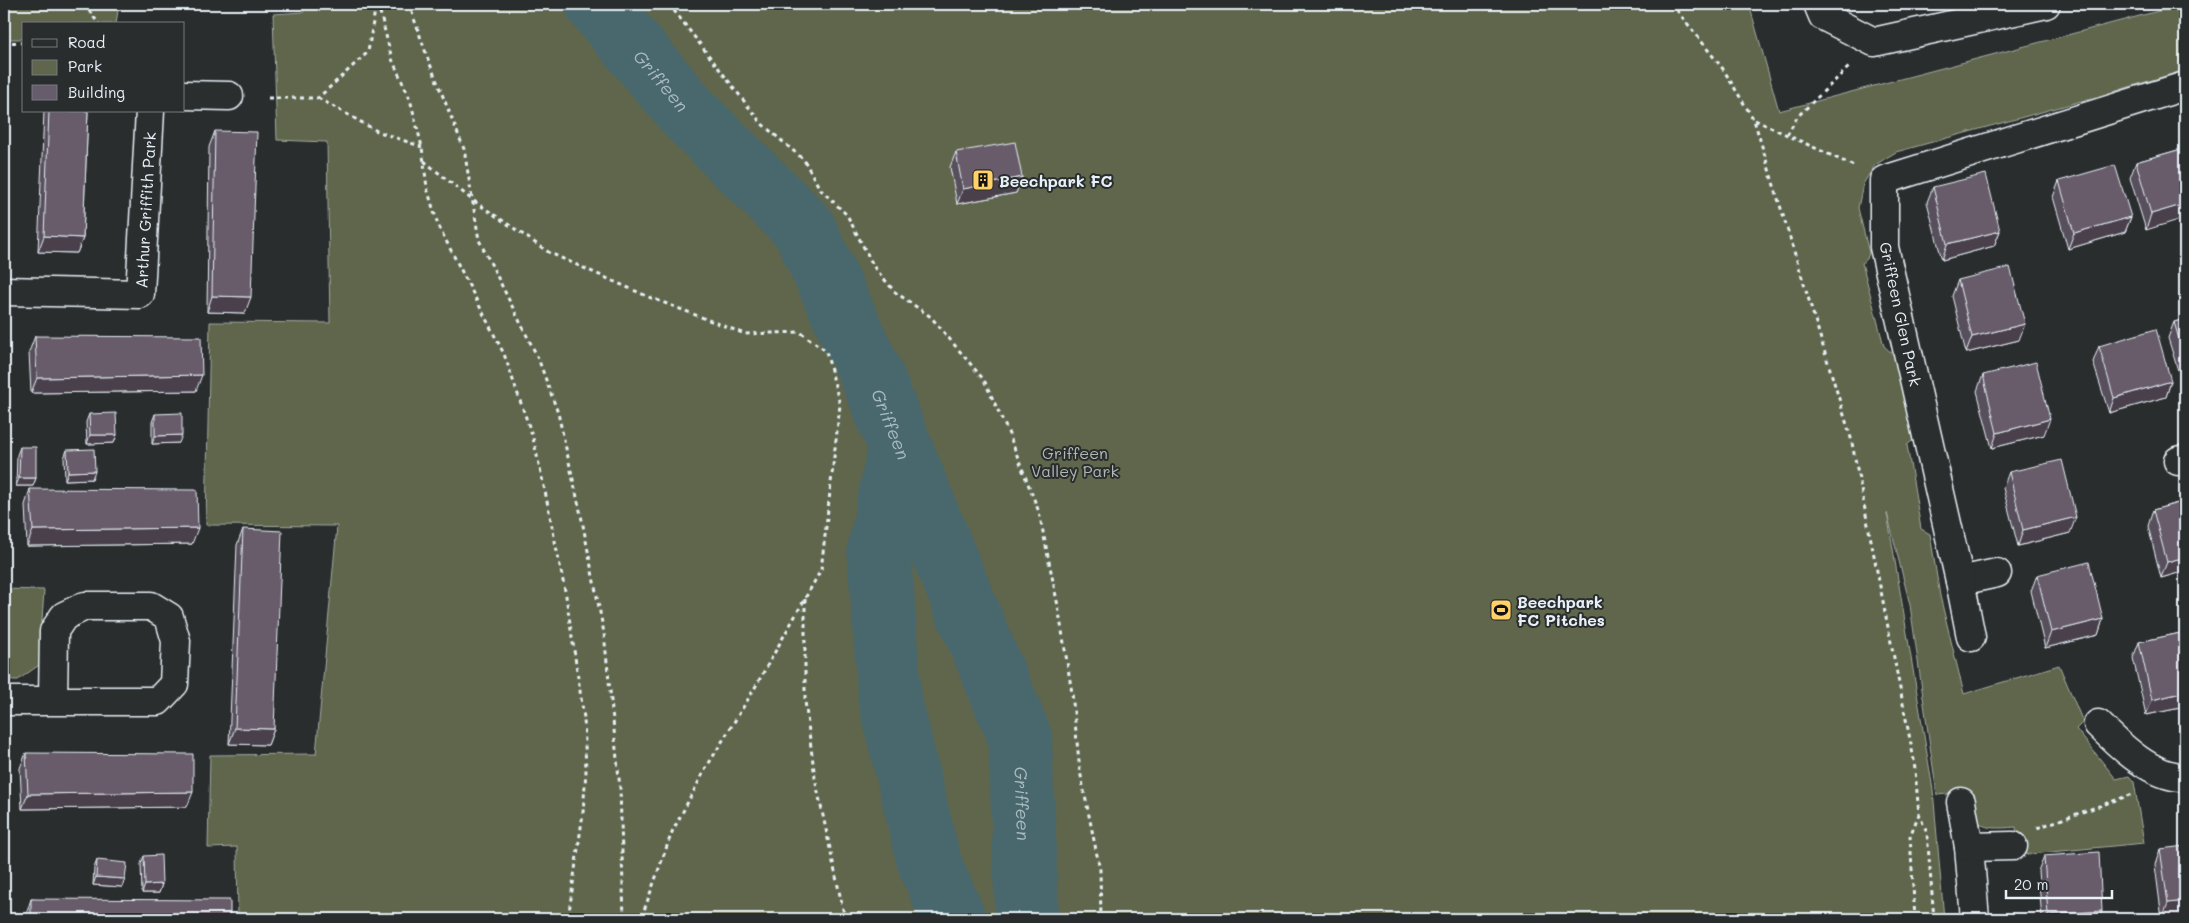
<svg xmlns="http://www.w3.org/2000/svg" width="2189" height="923" font-family="Mali,sans-serif">
<rect width="100%" height="100%" fill="#2a2d2e"/>
<filter id="ink" filterUnits="userSpaceOnUse"><feTurbulence type="fractalNoise" baseFrequency=".02" numOctaves="2"/><feDisplacementMap in="SourceGraphic" scale="10" xChannelSelector="R" yChannelSelector="G"/><feConvolveMatrix kernelMatrix="1 2 1 2 8 2 1 2 1" color-interpolation-filters="sRGB"/></filter>
<g filter="url(#ink)">
<path fill="#5f664c" stroke="#a4aca2" d="M4,4H119L116,24H24V39H4Z
M302,4H1749L1779,111L2185,4V70L2096,97L1896,152L1875,165L1863,184L1858,208L1869,253L1867,259L1862,263L1884,346L1898,359L1917,437L1907,445L1921,529L1930,534L1940,596L1964,694L2059,665L2083,722L2076,729L2116,779L2129,776L2134,782L2144,843L2020,855L2016,827C1979,830 1976,828 1969,792L1937,795L1910,605L1887,513L1933,790L1944,919H238L237,847L208,848L210,755L316,754L337,526L206,525L210,322L330,323L327,142L277,140L273,14L304,12Z
M4,589L44,590L39,665L18,680H4Z"/>
<g fill="none" stroke-linecap="round" stroke-linejoin="round">
<g stroke="#4a676d" stroke-width="64">
<path id="s1" d="M597,4L691,116L804,228L873,379L943,553L1020,737L1027,919"/>
<path d="M900,446L879,551L890,700L929,862L954,919"/>
</g>
<g stroke="#e8f1f8" stroke-width="31">
<g id="minor">
<path d="M1818,4L1823,16L1874,42L2046,4"/>
<path d="M184,95L229,96"/>
<path id="s2" d="M4,291L140,294L150,111"/>
<path d="M2178,461L2185,459"/>
<path d="M1960,581L1997,573"/>
<path d="M1971,637L1960,581L1884,247V180L2185,86"/>
<path d="M4,701H158L174,684L176,641L169,617L151,606H85L64,616L54,631L53,701"/>
<path d="M2098,724C2120,746 2153,778 2185,777"/>
<path d="M1961,802L1969,847L1975,919"/>
<path d="M1969,847L2013,846"/>
</g>
</g>
<path stroke="#e8f1f8" stroke-width="3" stroke-dasharray="4 4" stroke-linecap="butt" d="M84,4L99,24
M378,4L392,59L410,99L422,147L427,188L438,225L504,354L533,438L545,491L566,596L584,718L586,771L583,813L568,919
M409,4L428,59L464,149L479,240L538,358L558,413L581,515L604,633L620,788L624,919
M669,4L761,123L804,160L820,189L847,215L874,267L895,292L931,317L984,380L1008,432L1039,512L1058,606L1072,693L1080,771L1100,870L1101,919
M1672,4L1723,69L1754,120L1851,438L1914,760L1919,814L1927,833L1934,919
M4,42L24,43
M268,98H318L368,52L376,4
M318,98L377,131L422,147
M1755,120L1856,167
M1787,135L1797,117L1850,66
M424,161L471,199L550,253L649,297L745,334L800,332L826,351L840,405L821,570L753,691L706,768L672,832L641,919
M805,599V701L815,778L845,919
M2037,828L2133,794
M1915,919L1910,836L1919,814"/>
<use href="#minor" stroke="#2a2d2e" stroke-width="28"/>
</g>
<path fill="#594f5c" stroke="#e8f1f8" d="M44,111H88L83,238L77,253L38,252Z
M215,131L245,313L207,312L209,147Z
M2185,148L2146,230L2130,178L2136,162Z
M956,152L1022,177L1016,193L957,204L950,167Z
M2059,181L2131,217L2125,232L2068,249L2053,197Z
M1933,187L2000,231L1994,246L1942,260L1927,202Z
M1958,280L2019,340L1966,353L1952,296Z
M2185,319V390H2184L2168,338L2174,322Z
M35,336L196,391L31,393L29,352Z
M2099,346L2171,381L2166,397L2109,413L2093,362Z
M1983,375L2044,435L1992,448L1977,391Z
M89,414L117,435L114,443L87,444L86,422Z
M155,414L179,443L152,444V422Z
M20,447L36,478L33,486H16L17,455Z
M67,450L95,471L92,479L65,480L64,458Z
M2009,472L2070,533L2018,546L2003,488Z
M30,489L192,544L27,546L25,505Z
M2185,501V571L2161,578L2148,526L2153,510Z
M243,529L274,729L268,745L229,744L237,545Z
M2037,575L2103,619L2098,635L2045,648L2031,591Z
M2185,632V707L2146,715L2133,658L2139,642Z
M26,753L187,807L22,809L20,768Z
M2160,849L2185,916L2162,919L2155,865Z
M144,856L162,884L159,893H142L141,864Z
M2044,856L2102,911L2099,919H2042L2038,871Z
M97,860L125,879L122,887L93,885L94,868Z
M31,899L230,919H26V915Z"/>
<path fill="#48404b" stroke="#e8f1f8" d="M156,4H252V5Z
M1877,4H1893L1876,8Z
M1022,177L1016,193L957,204L963,189Z
M2185,204V218L2146,230L2151,214Z
M2131,217L2125,232L2068,249L2074,233Z
M2000,231L1994,246L1942,260L1947,244Z
M44,236L83,238L77,253L38,252Z
M212,296L251,297L245,313L207,312Z
M2025,324L2019,340L1966,353L1972,337Z
M202,375L196,391L31,393L37,378Z
M2171,381L2166,397L2109,413L2114,398Z
M2050,419L2044,435L1992,448L1997,433Z
M90,435H117L114,443L87,444Z
M182,435L179,443L152,444L155,436Z
M95,471L92,479L65,480L68,472Z
M19,478H36L33,486H16Z
M2076,517L2070,533L2018,546L2023,530Z
M198,528L192,544L27,546L33,530Z
M2185,557V571L2161,578L2167,562Z
M2103,619L2098,635L2045,648L2051,632Z
M2185,692V707L2146,715L2152,700Z
M235,728L274,729L268,745L229,744Z
M193,792L187,807L22,809L28,794Z
M96,877L125,879L122,887L93,885Z
M162,884L159,893H142L145,885Z
M2185,901V916L2162,919L2168,903Z
M2102,911L2099,919H2046L2048,915Z"/>
<path fill="#675c6b" stroke="#e8f1f8" d="M49,111H88L83,238L44,236Z
M215,131L257,132L251,297L212,296Z
M1015,142L1022,177L963,189L956,152Z
M2185,148V204L2151,214L2136,162Z
M2115,165L2131,217L2074,233L2059,181Z
M1986,174L2000,231L1947,244L1933,187Z
M2010,267L2025,324L1972,337L1958,280Z
M2185,319V360L2174,322Z
M2156,329L2171,381L2114,398L2099,346Z
M35,336L201,337L202,375L37,378Z
M2036,362L2050,419L1997,433L1983,375Z
M116,413L117,435H90L89,414Z
M182,413V435L155,436V414Z
M20,447H36V478H19Z
M94,449L95,471L68,472L67,450Z
M2062,460L2076,517L2023,530L2009,472Z
M30,489L197,490L198,528L33,530Z
M2185,501V557L2167,562L2153,510Z
M243,529L282,531L274,729L235,728Z
M2089,562L2103,619L2051,632L2037,575Z
M2185,632V692L2152,700L2139,642Z
M26,753L193,754V792L28,794Z
M2185,846V901L2168,903L2160,849Z
M2099,852L2102,911L2048,915L2044,856Z
M161,855L162,884L145,885L144,856Z
M97,860L127,863L125,879L96,877Z
M31,899L230,900V919H31Z"/>
</g>
<defs>
<g id="building-square" transform="scale(1.125)"><rect x="-9" y="-9" width="18" height="18" rx="4" fill="#ffd166" stroke="#2a2d2e"/><path d="M-4-6H4V6H1V3H-1V6H-4ZM-2.5-4.3h1.7v1.8h-1.7ZM.8-4.3h1.7v1.8H.8ZM-2.5-1h1.7V.8h-1.7ZM.8-1h1.7V.8H.8Z" fill="#111"/></g>
<g id="stadium-square" transform="scale(1.125)"><rect x="-9" y="-9" width="18" height="18" rx="4" fill="#ffd166" stroke="#2a2d2e"/><path d="M0-5a6.5 5 0 1 0 0 10a6.5 5 0 1 0 0-10ZM-3.5-1.8h7v3.6h-7Z" fill="#111"/></g>
</defs>
<g fill-rule="evenodd">
<use href="#building-square" x="983" y="180"/>
<use href="#stadium-square" x="1501" y="610"/>
</g>
<g text-anchor="middle" dominant-baseline="central" stroke-width="4" stroke-linejoin="round" paint-order="stroke">
<g font-size="16" font-weight="bold" fill="#e8f1f8" stroke="#2a2d2e" text-anchor="start">
<text x="999" y="180">Beechpark FC</text>
<text x="1517" y="601">Beechpark<tspan x="1517" dy="18">FC Pitches</tspan></text>
</g>
<g font-size="16" fill="#e8f1f8" stroke="#2a2d2e">
<text stroke="none"><textPath href="#s2" startOffset="220">Arthur Griffith Park</textPath></text>
<text transform="translate(1901 314) rotate(78)">Griffeen Glen Park</text>
</g>
<g font-size="16" fill="#b1b9b3" stroke="#2a2d2e">
<text x="1075" y="452">Griffeen<tspan x="1075" dy="18">Valley Park</tspan></text>
</g>
<g font-size="18" font-style="italic" fill="#a9bac0" stroke="#2a2d2e">
<text stroke="none"><textPath href="#s1" startOffset="100">Griffeen</textPath></text>
<text stroke="none"><textPath href="#s1" startOffset="520">Griffeen</textPath></text>
<text stroke="none"><textPath href="#s1" startOffset="925">Griffeen</textPath></text>
</g>
</g>
<rect width="2189" height="923" fill="none" stroke="#2a2d2e" stroke-width="20"/>
<rect x="10" y="10" width="2169" height="903" fill="none" stroke="#e8f1f8" stroke-width="2" filter="url(#ink)"/>
<rect x="22" y="22" width="162" height="90" fill="#2a2d2e" stroke="#767b7f"/>
<rect x="32" y="39" width="25" height="8" fill="#2a2d2e" stroke="#767b7f"/>
<text x="68" y="48" font-size="15" fill="#e8f1f8">Road</text>
<rect x="32" y="60" width="25" height="15" fill="#5f664c" stroke="#767b7f"/>
<text x="68" y="72" font-size="15" fill="#e8f1f8">Park</text>
<rect x="32" y="85" width="25" height="15" fill="#675c6b" stroke="#767b7f"/>
<text x="68" y="98" font-size="15" fill="#e8f1f8">Building</text>
<path d="M2006 890v8h106v-8" fill="none" stroke="#e8f1f8" stroke-width="2.5"/>
<text x="2014" y="890" font-size="15" fill="#e8f1f8" stroke="#2a2d2e" stroke-width="4" paint-order="stroke">20 m</text>
</svg>
